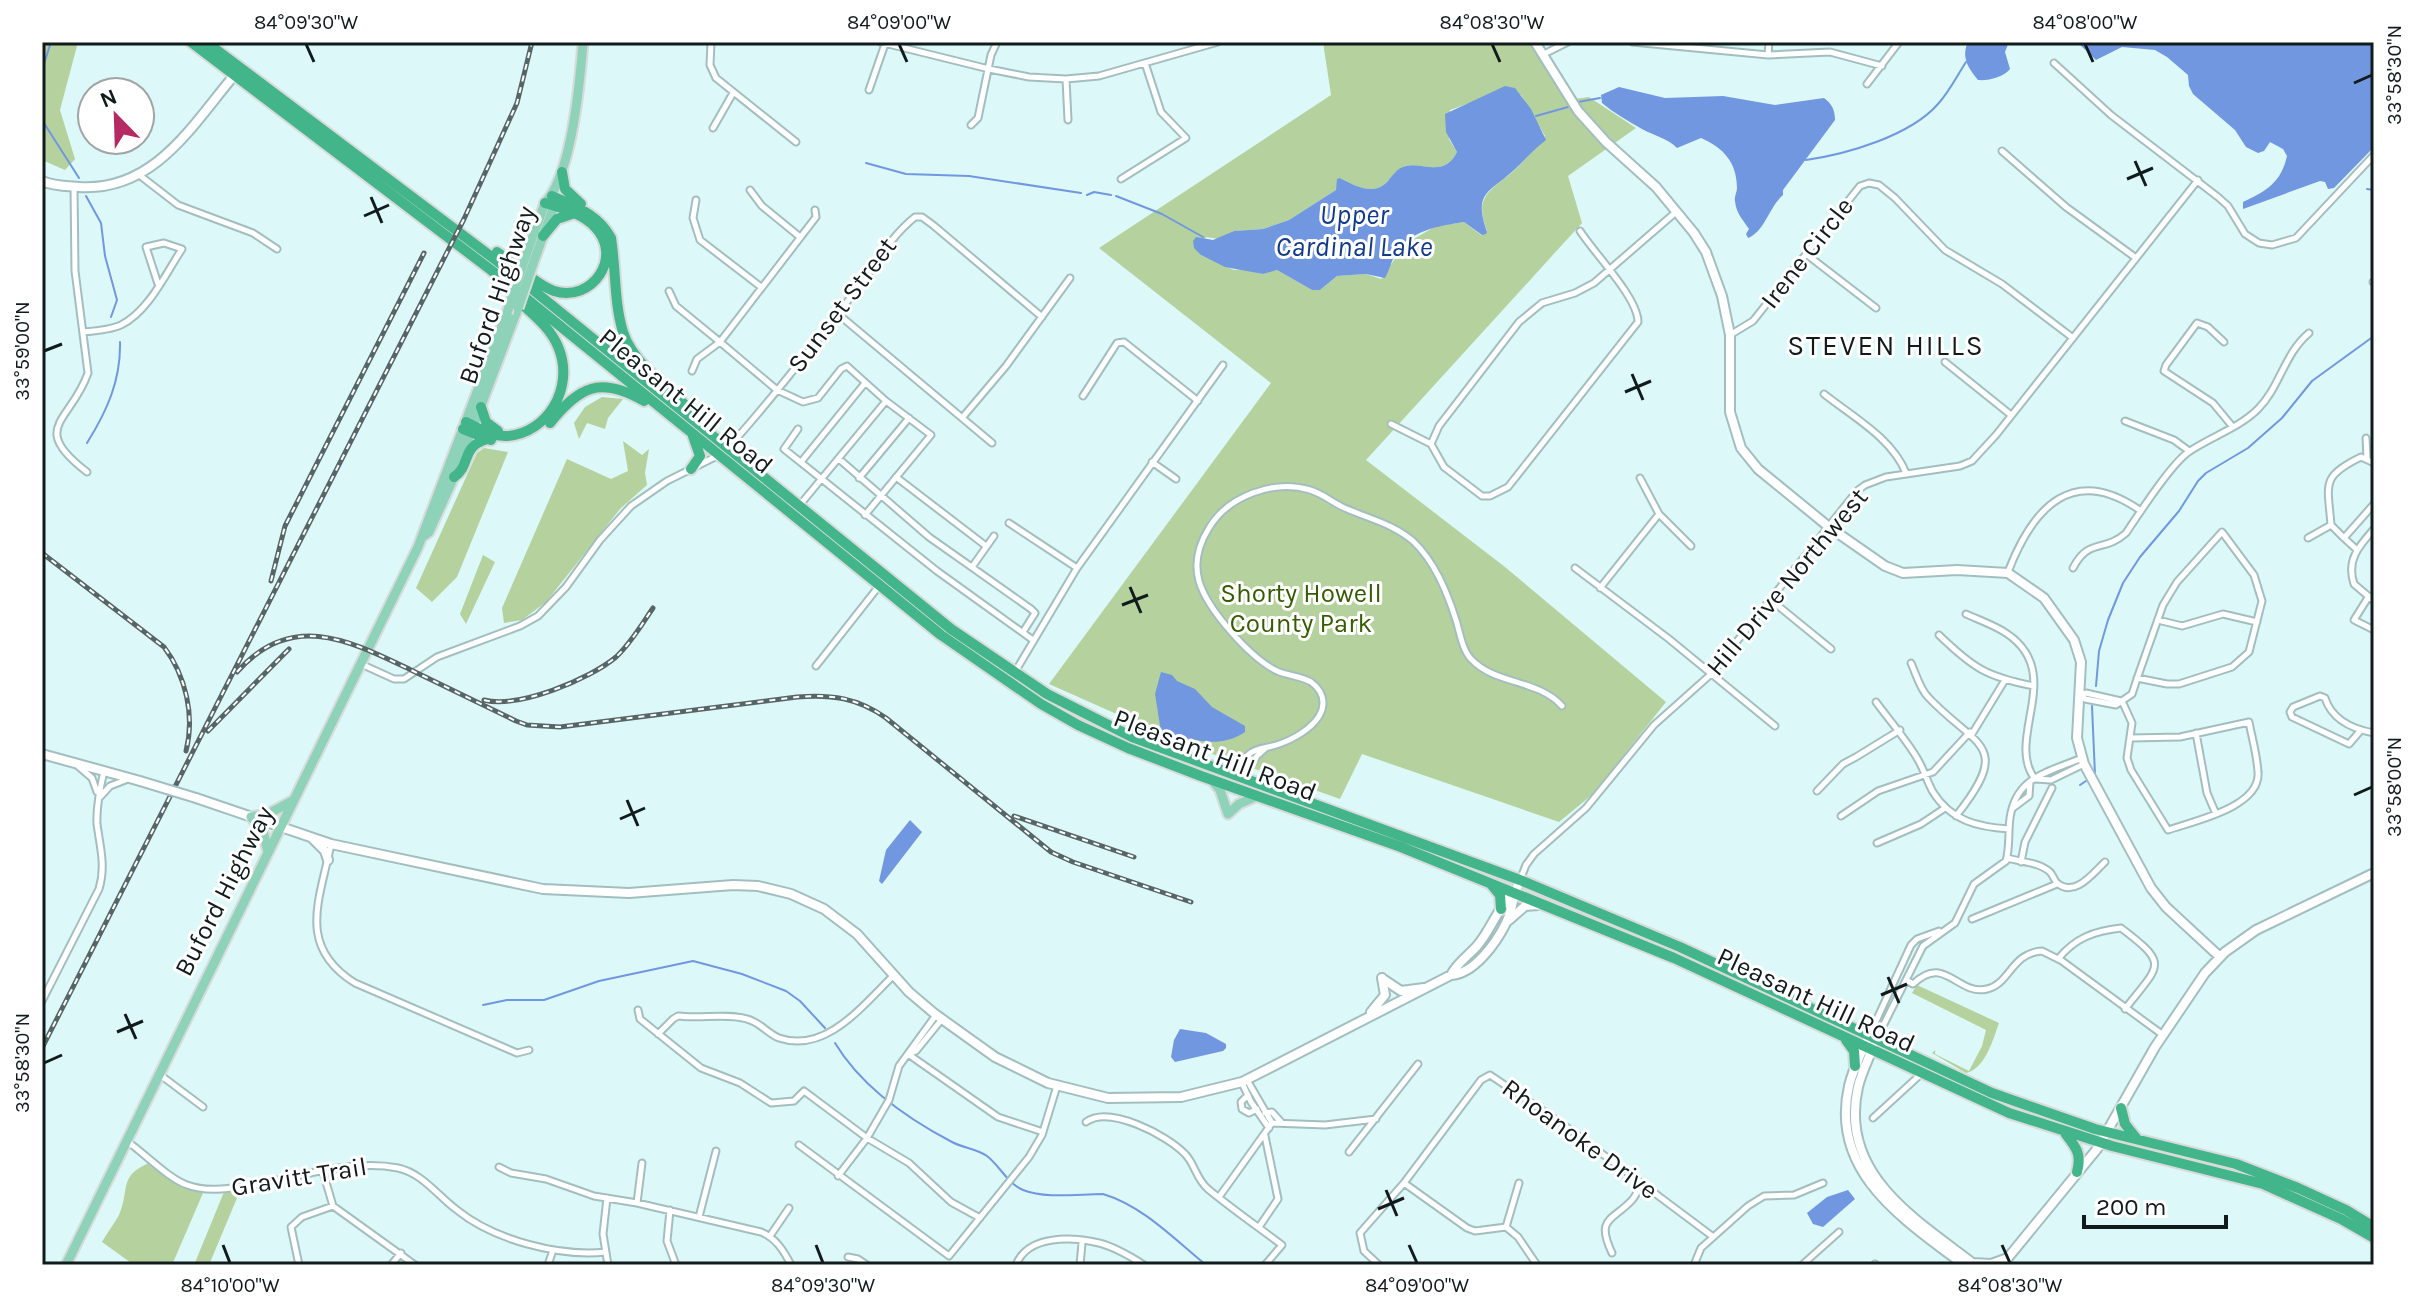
<svg xmlns="http://www.w3.org/2000/svg" width="2416" height="1307" font-family="Karla,sans-serif">
<rect width="100%" height="100%" fill="#dcf8f8"/>
<path fill="#b5d29e" fill-rule="evenodd" d="M42,42H78L60,110L75,159L65,170L42,160Z
M1323,42H1532L1567,100L1589,97L1636,128L1568,176L1582,223L1366,460L1505,567L1666,702L1593,794L1559,822L1362,754L1340,799L1184,744L1049,684L1271,383L1099,248L1331,95ZM1521,95L1545,136C1534,149 1523,163 1510,174C1486,193 1475,199 1487,231L1481,235L1464,222L1436,226L1405,244L1381,279L1366,274L1337,276L1320,290H1312L1277,270L1262,274L1244,269L1234,270L1201,255L1206,237L1219,239L1234,231L1263,229L1289,220L1336,190L1340,178C1354,186 1373,196 1387,182C1393,175 1397,169 1406,166C1423,162 1444,178 1457,152L1449,139L1450,110L1475,101Z
M602,397L623,399L608,418L605,429L587,423L579,439L574,423L585,407Z
M623,441L642,455L649,449L645,473L647,485L620,509L546,602L522,620L504,623L502,608L567,459L611,479L628,471Z
M484,448L508,452L457,577L432,602L416,588L477,453Z
M483,555L495,562L466,624L460,614Z
M1917,985L1999,1023C1993,1040 1985,1069 1966,1073L1932,1053L1935,1050V1054L1969,1071L1982,1046L1986,1030L1912,993Z
M149,1163L178,1185L203,1193L172,1265H134L102,1242C107,1233 114,1224 119,1215C130,1190 118,1176 149,1163Z
M224,1192H236L237,1198L209,1265H194Z"/>
<path fill="#7197e0" d="M1968,42H2009L2005,52L2010,69C2004,77 1988,81 1978,80C1968,68 1961,57 1968,42Z
M2077,42H2374V147L2334,188L2328,189L2325,182L2320,181L2243,209V202C2266,191 2281,183 2287,156L2283,149L2270,142L2264,151L2258,153L2246,147L2235,130L2193,94L2189,86L2188,75L2167,57L2155,50L2122,47L2096,60Z
M1505,86L1515,88L1531,109L1546,140C1534,149 1525,160 1514,170C1489,193 1473,192 1487,232L1486,234L1482,235L1464,222C1439,226 1409,230 1395,255C1391,262 1389,271 1385,278L1366,274L1337,276L1320,290H1312L1277,270L1263,274L1225,267L1201,255L1194,248L1193,241L1196,237L1213,240L1234,231L1263,229L1289,220L1336,190L1337,179L1340,178C1355,186 1373,196 1387,182C1393,175 1397,168 1406,166C1423,162 1444,178 1457,152L1446,132L1445,114Z
M1619,87L1665,98L1723,96L1775,105L1824,98C1832,104 1835,110 1835,120L1783,190V195C1769,207 1765,231 1748,238L1746,234L1749,229C1743,220 1736,213 1735,201C1734,197 1737,192 1737,188C1737,163 1724,148 1701,138L1677,148C1667,138 1655,136 1642,129C1628,121 1614,113 1602,103L1601,95Z
M1161,672L1172,675L1177,681L1195,689L1212,707L1245,726V732C1219,750 1190,739 1161,732L1155,694Z
M910,820L922,832L882,884L879,881L886,850Z
M1180,1029L1206,1033L1226,1044V1048L1223,1051L1175,1062L1171,1057L1174,1040Z
M1848,1190L1855,1199L1823,1227L1813,1224L1807,1213L1827,1197Z"/>
<g fill="none" stroke-linecap="round" stroke-linejoin="round">
<path stroke="#7197e0" stroke-width="2" d="M42,70L51,42
M1578,102L1600,98
M1536,116L1568,107
M42,120L79,178
M1806,160C1847,154 1910,136 1938,104C1949,92 1957,76 1966,62
M866,163L906,174L969,176L1081,193
M2367,189L2374,190
M1087,195L1094,192L1111,195
M86,196L101,223L105,256L117,300L111,317
M1116,196L1162,214L1203,237
M87,443C107,411 121,380 120,342
M2096,686L2099,651L2108,620L2123,583L2140,557L2179,511L2198,481L2206,473L2248,448L2282,418L2312,381L2374,336
M2092,706L2095,775
M2080,785L2086,781
M483,1005L507,1000H544L599,981L693,961L742,974L786,991L800,1001L825,1028
M835,1043C861,1086 908,1119 952,1142C963,1148 977,1149 987,1156C1000,1166 1007,1183 1023,1190C1046,1199 1078,1194 1103,1194C1143,1206 1174,1239 1206,1265"/>
<g stroke="#a3bebf" stroke-width="9">
<path id="street" d="M711,42L710,65L716,78L796,142
M880,42L989,69L1029,77L1066,79L1099,76L1218,42
M1632,42L1768,55L1830,52L1882,66
M1544,54L1568,42
M1768,55L1769,42
M2054,63L2111,115L2218,197L2228,206L2245,234L2259,243L2272,245L2296,238L2374,155
M1066,79L1068,120
M1867,84L1899,42
M869,90L885,44
M971,125L978,118L991,55L997,42
M713,128L733,93
M2002,151L2066,207L2136,258
M138,174L178,205L253,233L277,249
M1121,179L1186,138L1161,112L1145,63
M74,187L75,271L88,373C71,422 28,427 87,472
M750,190L762,206L800,237
M696,200L693,218L700,240L761,287
M815,210L816,217L720,342L777,390L803,402L818,398L841,369L847,366L886,401L931,435L865,515
M1580,231C1595,254 1638,298 1638,322L1508,487L1490,496H1482L1444,467L1431,444L1439,426L1519,322L1542,303L1575,293L1594,283L1676,212
M1806,254L1876,308
M2373,282H2374
M669,291L676,306L720,342L697,359L692,371
M838,314L992,443
M83,332C95,331 110,330 121,325C149,311 166,273 182,249L164,243L146,247L158,284
M1730,335L1753,321L1860,186L1869,183L1879,185L1895,198L1945,250L2002,284L2073,338
M2224,342L2208,327L2197,323L2166,365L2164,371L2213,403L2232,426
M1945,362L2011,415
M1824,394C1853,417 1892,438 1906,473
M1083,396L1117,343L1124,342L1198,401
M962,418L1006,366L1070,278
M2125,421L2174,440L2189,451
M1391,424L1431,444
M798,429L784,449L937,571L1033,640
M2366,438L2367,458
M727,449C773,398 815,343 857,289C876,264 890,237 915,217H922L933,225L1042,317
M839,459L929,537L1031,609L1035,613L1023,632
M801,462L865,383
M1152,462L1176,479
M2374,463L2361,457C2320,477 2328,484 2331,525L2344,538L2374,504
M896,477L986,546
M859,478L909,418
M1640,478L1659,514L1691,546
M799,506L886,401
M1009,523L1077,568
M2374,529C2359,546 2346,560 2354,584L2374,601
M2308,538L2331,525
M2344,538L2356,549
M972,567L994,536
M1575,568L1669,639L1775,726
M2073,568C2089,537 2104,553 2126,533C2139,514 2172,462 2190,451C2212,436 2239,428 2258,409C2280,387 2284,354 2309,333
M2008,572C2033,507 2073,463 2141,511
M1600,588L1659,514
M2369,596L2354,620L2374,630
M1771,600L1831,649
M1966,614C1979,620 1994,625 2006,633C2067,673 2004,739 2035,779L2051,780L2084,764
M2158,620L2182,626L2223,614L2257,622
M1939,635C1973,668 1987,677 2034,686
M1911,663C1916,674 1920,689 1928,697C1976,748 2014,743 1956,816
M361,664L394,679H404L437,657L520,626L538,616L566,587L600,540L631,506L667,481L719,455
M816,666L879,586
M1015,672L1077,568L1223,365
M2081,695L2085,699L2116,705L2132,694L2139,673L2163,605L2177,582L2222,532L2254,575L2262,601L2249,652L2232,667L2179,684H2167L2137,678
M2081,695L2086,693L2121,701
M2122,701L2132,723L2127,758L2131,770L2168,830C2194,821 2261,807 2258,772C2257,755 2252,738 2249,722L2180,737L2131,738
M1876,702C1890,721 1905,738 1917,758C1924,769 1927,782 1933,792C1951,821 1978,827 2009,829
M2361,730L2349,744L2292,717L2290,712L2293,707L2320,696L2325,698C2332,720 2352,729 2374,733
M2196,733L2207,793L2216,814
M1972,734L2005,680
M78,766L92,778L97,792
M1244,777L1257,756L1266,748
M1242,778C1243,743 1260,752 1282,743C1298,737 1323,722 1323,703C1323,695 1318,687 1311,682C1301,676 1288,676 1277,671C1250,658 1207,609 1199,581C1194,563 1199,544 1209,528C1228,496 1274,479 1310,490C1324,494 1334,504 1347,509C1370,519 1393,524 1413,541C1435,562 1447,592 1456,620C1460,633 1462,649 1471,659C1495,685 1538,679 1562,706
M1817,791L1843,764L1856,757L1900,730
M100,797L110,786L128,779
M2013,808L2029,796L2030,782
M1841,816L1878,791L1933,772L1970,732
M1877,843L1921,824L1945,808
M331,844C320,900 296,946 355,983L517,1053L529,1050
M2007,858C2021,862 2039,862 2050,872C2053,875 2054,880 2057,883C2075,898 2093,873 2105,862
M2021,862L2025,842L2052,788
M1520,880L1526,865L1534,854L1586,808L1654,725L1710,675L1857,491L1865,485L1886,477L1960,466L1972,461L1996,435L2198,180
M1972,919L2057,884
M2058,959C2075,938 2094,931 2121,928C2170,965 2160,964 2125,1009
M1906,980L1913,984C1945,953 1957,996 1987,989C2010,984 2011,953 2042,951L2062,961L2163,1035
M42,1001L99,889C106,866 100,847 97,824C96,806 100,788 104,771
M638,1010L640,1019L701,1068L740,1083L771,1103L794,1101L804,1091L867,1138L909,1163L951,1202L980,1218
M658,1034L673,1019L678,1016C701,1019 726,1013 747,1019C760,1022 768,1034 779,1038C826,1054 863,1005 893,976
M1870,1034L1911,945L1917,939L1939,931
M1877,1038L1923,946L1955,923L1974,884L2006,861C2010,847 2008,833 2010,818C2016,776 2049,772 2082,758
M908,1054L998,1117L1043,1132
M909,1054L916,1051L942,1019
M159,1074L203,1107
M1247,1080L1272,1123
M1242,1083L1251,1102L1269,1128
M1248,1095L1241,1102L1242,1109L1249,1113L1257,1109
M1265,1113L1272,1112L1281,1122
M1873,1118L1921,1074
M1086,1122C1109,1105 1167,1135 1185,1154C1195,1164 1196,1179 1208,1189C1232,1209 1257,1226 1282,1245L1265,1265
M1272,1123L1325,1125L1376,1119
M128,1142C144,1153 169,1179 187,1185C209,1193 231,1188 253,1185C299,1177 351,1159 398,1168C422,1173 438,1196 457,1210C494,1240 559,1257 606,1252
M799,1145L949,1256L1029,1157L1042,1135L1057,1086
M1349,1152L1418,1064
M499,1167L511,1173L546,1179L594,1196L637,1203L761,1232C776,1238 784,1251 791,1265
M323,1172L333,1206L415,1265
M838,1176L867,1138L889,1100L899,1066L936,1015
M1404,1183L1467,1228L1475,1231L1506,1227L1518,1237L1537,1265
M1219,1197L1272,1123
M607,1198L603,1234L608,1265
M637,1203L642,1163
M670,1210L667,1241L676,1265
M699,1217L716,1151
M1259,1227L1278,1199L1265,1136
M1506,1227L1519,1183
M770,1236L789,1208
M1612,1253C1595,1217 1613,1221 1632,1200C1636,1196 1639,1188 1642,1183
M848,1257L858,1259L867,1265
M299,1265L291,1227L302,1217L333,1206
M391,1265L401,1253
M548,1265L553,1250
M1016,1265C1028,1234 1073,1237 1099,1243C1115,1247 1130,1256 1144,1265
M1080,1265L1082,1243
M1379,1265L1364,1251L1360,1233L1404,1183L1481,1080L1490,1075L1561,1123L1712,1236
M1694,1265L1701,1248L1748,1206L1764,1196L1794,1195L1823,1183
M1802,1265L1839,1232
M1874,1265L1875,1264"/>
</g>
<g stroke="#a3bebf" stroke-width="12">
<path id="secondary" d="M1535,42L1578,111L1606,142L1656,187L1694,233L1706,252L1722,296L1730,335V412L1741,448L1758,469L1829,527L1885,566L1903,573L1957,570L2008,573L2044,598L2074,640L2081,662L2077,738L2084,764L2151,888L2166,907L2220,957
M42,181C53,186 66,186 79,187C156,192 194,122 237,72
M42,754L140,781
M196,798L331,844L543,889L629,893L733,885L758,886L791,894L824,909L857,934L909,992L935,1014L995,1057L1048,1083L1108,1098L1181,1097L1242,1082L1451,975C1474,974 1496,943 1506,923C1513,909 1513,894 1520,880
M313,839L325,851L328,860
M1509,920L1525,906L1538,905
M1451,975C1457,963 1468,956 1477,946C1491,930 1498,907 1513,893
M1383,979L1401,991L1424,988
M1371,1012L1385,995L1382,978
M1869,1035C1862,1052 1853,1068 1849,1086C1829,1173 1905,1220 1964,1265
M1873,1047C1868,1060 1861,1074 1858,1087C1838,1175 1917,1220 1975,1265
M1973,1263L1991,1264L2008,1258
M2002,1265L2097,1149L2155,1047L2205,973L2225,952L2256,930L2374,873"/>
</g>
<g stroke="#d9dbdb" stroke-width="13">
<path id="primary" d="M525,258L545,203C572,174 580,82 583,42
M534,261L554,206L552,200
M422,537L429,532L454,477L518,308
M1212,780L1220,790L1228,814L1239,804L1257,796
M251,817L270,813L294,800
M251,817L263,831L268,852
M66,1265L418,547L507,313"/>
</g>
<g stroke="#d9dbdb" stroke-width="14">
<path id="highway" d="M191,42L491,270L941,635L1041,704L1078,725L1128,748L1201,776L1401,847L1674,958L2009,1113L2112,1146L2263,1184L2341,1219L2374,1238
M206,42L501,264L951,629L1047,694L1132,737L1520,880L1680,947L1992,1093L2095,1129L2236,1164L2298,1188L2346,1210L2374,1227
M562,172L565,189L581,204
M552,196C576,207 598,214 611,238C616,269 614,303 623,332C633,365 678,397 702,420
M543,236L557,219L572,214
M497,252C513,263 537,285 554,291C592,303 624,257 595,227C583,214 562,208 545,203
M481,407L486,422L498,431
M466,422C479,428 491,437 507,436C548,433 574,388 559,349C551,327 531,313 515,298
M550,423C580,386 600,376 644,401
M463,429L491,440
M691,469L700,456L693,436
M454,477C472,465 460,446 488,439
M1491,884L1500,895L1501,909
M1846,1040L1854,1051L1855,1066
M2121,1108L2125,1124L2137,1139
M2065,1133C2076,1147 2082,1154 2077,1172"/>
</g>
<use href="#street" stroke="#fff" stroke-width="5"/>
<use href="#secondary" stroke="#fff" stroke-width="8"/>
<use href="#primary" stroke="#8ed3b9" stroke-width="9"/>
<use href="#highway" stroke="#42b68a" stroke-width="10"/>
<g stroke="#566667" stroke-width="5">
<path id="rail" d="M42,553L164,647C186,676 195,716 186,751
M271,581L285,526L424,253
M237,672C292,610 350,641 411,670C446,687 481,704 516,721L527,725L560,727L797,697C831,694 858,698 886,718L1051,852L1073,862L1191,902
M484,700C518,709 590,679 616,657C631,643 642,624 653,608
M208,731L289,649
M1014,816L1134,857
M42,1048L464,219L517,103L532,42"/>
</g>
<use href="#rail" stroke="#fff" stroke-width="2" stroke-dasharray="6" stroke-linecap="butt"/>
<g stroke="#a3bebf" stroke-width="12" stroke-linecap="butt">
<path id="secondary-bridge" d="M140,781L196,798"/>
</g>
<g stroke="#d9dbdb" stroke-width="13" stroke-linecap="butt">
<path id="primary-bridge" d="M518,308L534,261
M507,313L525,258"/>
</g>
<use href="#secondary-bridge" stroke="#fff" stroke-width="8"/>
<use href="#primary-bridge" stroke="#8ed3b9" stroke-width="9"/>
</g>
<path fill="none" stroke="#111b1c" stroke-width="3" d="M306,44L314,62M899,44L907,62M1492,44L1500,62M2085,44L2093,62M2354,83L2372,75M2135,161L2146,186M2127,179L2153,168M371,197L382,223M364,216L389,205M44,351L62,344M1632,374L1643,400M1625,392L1651,381M1130,587L1141,613M1122,605L1148,595M2354,795L2372,787M627,800L638,826M620,819L645,808M1888,977L1899,1003M1881,995L1907,984M125,1014L136,1039M117,1032L143,1021M44,1063L62,1055M1386,1190L1397,1216M1378,1209L1404,1198M223,1245L230,1263M816,1245L823,1263M1409,1245L1417,1263M2002,1245L2010,1263"/>
<g text-anchor="middle" dominant-baseline="central" stroke-width="6" stroke-linejoin="round" paint-order="stroke">
<g font-size="26" fill="#111b1c" stroke="#fff">
<text transform="translate(1807 253) rotate(-52)">Irene Circle</text>
<text transform="translate(497 295) rotate(-71)">Buford Highway</text>
<text transform="translate(842 305) rotate(-53)">Sunset Street</text>
<text transform="translate(686 401) rotate(39)">Pleasant Hill Road</text>
<text transform="translate(1787 582) rotate(-50)">Hill Drive Northwest</text>
<text transform="translate(1215 755) rotate(21)">Pleasant Hill Road</text>
<text transform="translate(224 891) rotate(-63)">Buford Highway</text>
<text transform="translate(1816 1000) rotate(25)">Pleasant Hill Road</text>
<text transform="translate(1580 1139) rotate(36)">Rhoanoke Drive</text>
<text transform="translate(299 1177) rotate(-9)">Gravitt Trail</text>
</g>
<g font-size="26" fill="#365c02" stroke="#fff">
<text x="1301" y="593">Shorty Howell<tspan x="1301" dy="30">County Park</tspan></text>
</g>
<g font-size="28" font-style="italic" fill="#11398c" stroke="#fff">
<text x="1354" y="214">Upper<tspan x="1354" dy="32">Cardinal Lake</tspan></text>
</g>
<g font-size="28" letter-spacing="2" fill="#111b1c" stroke="#fff">
<text x="1886" y="345">STEVEN HILLS</text>
</g>
</g>
<rect width="2416" height="1307" fill="none" stroke="#ffffff" stroke-width="88"/>
<g transform="translate(116 116) rotate(337)"><circle r="38" fill="#ffffff" stroke="#a0a4a4" stroke-width="2"/>
<path d="M0-6L14 30L0 20L-14 30Z" fill="#b62a64"/>
<text y="-12" font-size="22" font-weight="bold" text-anchor="middle" fill="#111b1c">N</text>
</g>
<path d="M2084 1215v12h142v-12" fill="none" stroke="#111b1c" stroke-width="4"/>
<text x="2096" y="1215" font-size="24" fill="#111b1c" stroke="#ffffff" stroke-width="6" paint-order="stroke">200 m</text>
<rect x="44" y="44" width="2328" height="1219" fill="none" stroke="#111b1c" stroke-width="3"/>
<g font-size="20" text-anchor="middle" fill="#111b1c">
<text x="306" y="29">84°09'30"W</text>
<text x="899" y="29">84°09'00"W</text>
<text x="1492" y="29">84°08'30"W</text>
<text x="2085" y="29">84°08'00"W</text>
<text transform="translate(2394 75) rotate(-90)" y="7">33°58'30"N</text>
<text transform="translate(22 351) rotate(-90)" y="7">33°59'00"N</text>
<text transform="translate(2394 787) rotate(-90)" y="7">33°58'00"N</text>
<text transform="translate(22 1063) rotate(-90)" y="7">33°58'30"N</text>
<text x="230" y="1292">84°10'00"W</text>
<text x="823" y="1292">84°09'30"W</text>
<text x="1417" y="1292">84°09'00"W</text>
<text x="2010" y="1292">84°08'30"W</text>
</g>
</svg>
